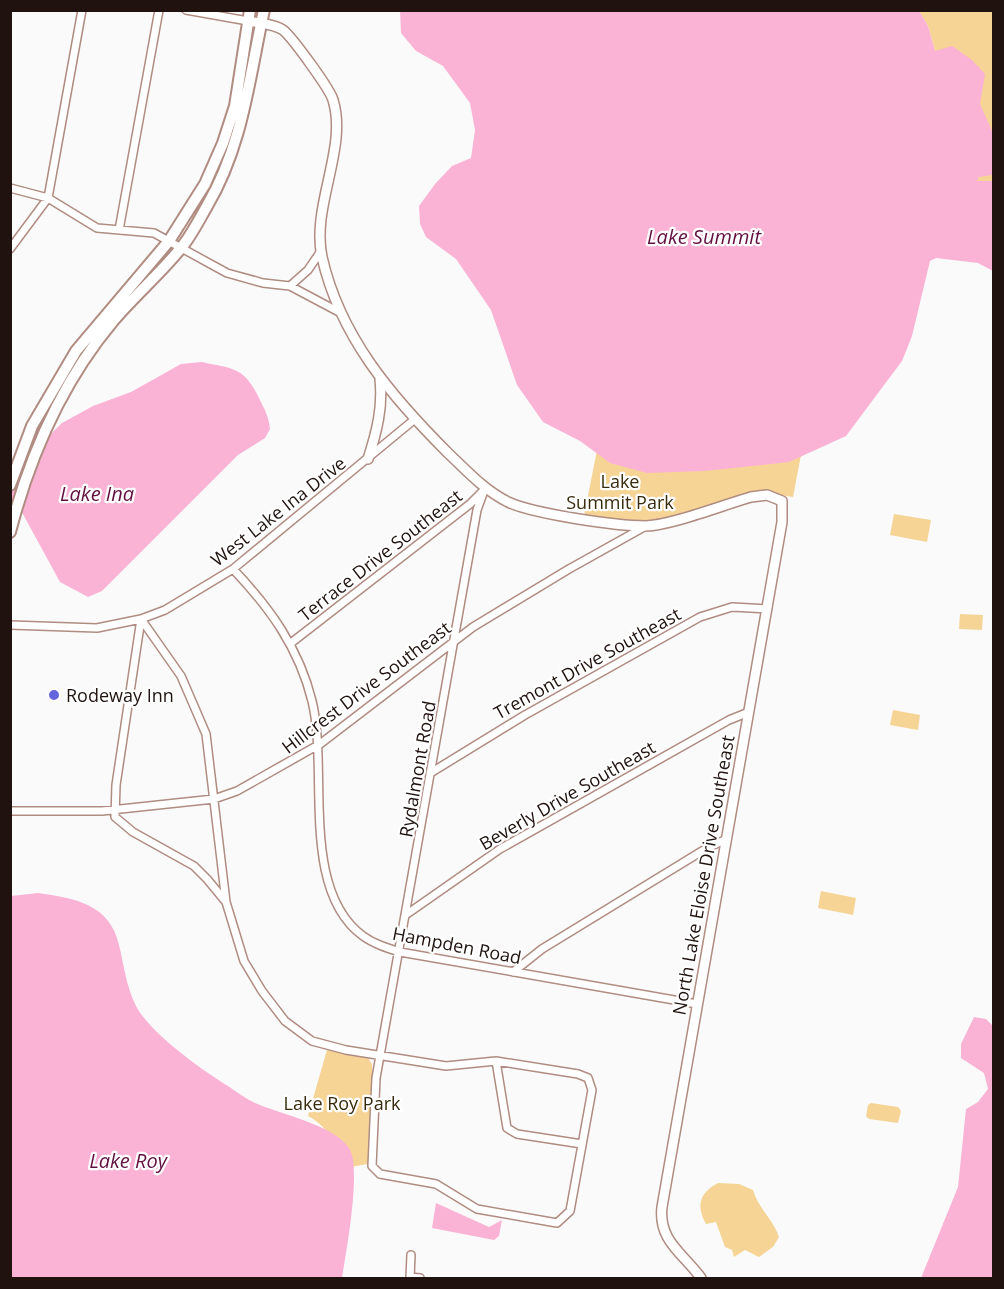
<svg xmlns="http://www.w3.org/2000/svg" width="1004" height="1289" font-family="'Open Sans',sans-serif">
<rect width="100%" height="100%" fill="#fafafa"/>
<path fill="#f6d496" d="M919,11H993V258L935,51L928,26Z
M597,450L801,455L793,497L767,493L751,494L660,521L643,523L584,516Z
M894,514L931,520L927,542L890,535Z
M960,614L983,615L982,630L959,629Z
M893,710L920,715L918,730L890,725Z
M821,891L856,898L853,915L818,908Z
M327,1050L368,1058L372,1064V1121L368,1164L344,1168C336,1145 330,1128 308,1116Z
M871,1103L898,1107L901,1111L898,1123L869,1119L866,1116L868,1105Z
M718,1183L739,1184L753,1190C758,1208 773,1219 779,1237L773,1247L759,1257L745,1250L734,1257L732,1250L725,1247L716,1222L706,1224C696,1206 699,1193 718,1183Z"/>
<path fill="#fab3d5" d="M400,11H919L928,26L935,51L952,46L972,60L985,74L980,104L993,133V175L979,177L977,181H993V271L978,263L936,258L930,261L912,336L902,361L846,436L789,462L705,471L647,473L610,463L580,441L543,422L517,385L491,310L456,259L426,237L420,224L419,206L435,184L452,166L471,158L475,130L470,103L443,66L416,51L401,33Z
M202,362C234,369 244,367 259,398C264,408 269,417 270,429L265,438L238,455L102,591L88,597L60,582L18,505L11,500L10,465L17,467L62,423L93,406L131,392L181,364Z
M38,893C74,898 110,904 119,945C124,965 126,986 136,1006C150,1033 202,1070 228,1086C237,1092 246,1099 255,1103C280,1114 334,1125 349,1148C362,1167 346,1253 342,1278H11V896Z
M974,1017L986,1019L992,1025L993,1022V1278H921L958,1187L966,1109L978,1102L988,1089L984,1073L961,1058V1044Z
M436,1203L489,1227L502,1220L499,1236L494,1240L432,1228Z"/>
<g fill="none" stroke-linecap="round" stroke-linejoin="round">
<g stroke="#b08c82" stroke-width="10">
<path id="street" d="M186,10L248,21
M10,188L48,198L97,228L154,233L227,273L263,283L290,286L339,312
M119,230L159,10
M10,249L48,198L82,10
M290,286L308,270L321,251
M233,569C270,608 299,648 312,701C329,769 299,889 363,936C374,944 387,948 400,952L697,1004
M141,619L116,785L115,817L133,832L194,866L207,879L226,902L244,961L262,991L285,1021L312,1041L346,1050L446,1066L496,1061L578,1074L588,1078L592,1090L570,1211L557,1223L477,1209L436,1184L380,1174L372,1166L376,1078L477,510L485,488
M141,619L181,676L206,734L226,902
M10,625L97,628L141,619L165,610L233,569L415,419
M291,643L470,504L484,490
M432,772L525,715L700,617L732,607L767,609
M10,811H102L214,799L237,791L320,744L473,627L569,569L646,526
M407,914L500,849L729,720L749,712
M513,972L542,949L707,848L727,839
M496,1061L507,1128L517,1134L582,1144
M410,1277L420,1278
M410,1278L411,1255"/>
</g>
<g stroke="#b08c82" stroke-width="12">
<path id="secondary" d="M248,21C258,23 275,24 283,30C292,37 330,89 333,100C348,148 311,206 322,257C340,337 392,397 448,453C467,471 484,490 508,502C534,514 616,526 646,526C672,525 723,505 751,497L767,495L782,501V522L662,1207C658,1241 684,1254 701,1278
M368,459C377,431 383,407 380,379"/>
</g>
<g stroke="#b08c82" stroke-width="14">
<path id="primary" d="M10,485L32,426L76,351L169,241L205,184L223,143L235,106L250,10
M10,532C30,455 61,383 113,321C134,296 160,274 181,248C191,236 199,220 207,206C243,145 249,78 264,10"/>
</g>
<use href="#street" stroke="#fff" stroke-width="7"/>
<use href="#secondary" stroke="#fff" stroke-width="9"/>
<use href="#primary" stroke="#fff" stroke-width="10"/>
</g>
<circle fill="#6464dd" stroke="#fff" stroke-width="2" cx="54" cy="695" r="6"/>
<g text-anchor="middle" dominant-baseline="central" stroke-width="4.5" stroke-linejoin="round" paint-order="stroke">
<g font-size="18" fill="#382a0c" stroke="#fff">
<text x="620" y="481">Lake<tspan x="620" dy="21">Summit Park</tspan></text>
<text x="342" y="1103">Lake Roy Park</text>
</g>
<g font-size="18" fill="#20130f" stroke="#fff">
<text transform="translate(278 511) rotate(-38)">West Lake Ina Drive</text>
<text transform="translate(380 555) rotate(-38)">Terrace Drive Southeast</text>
<text transform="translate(587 663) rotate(-29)">Tremont Drive Southeast</text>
<text transform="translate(366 687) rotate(-37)">Hillcrest Drive Southeast</text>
<text transform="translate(417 769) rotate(-80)">Rydalmont Road</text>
<text transform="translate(567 795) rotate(-30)">Beverly Drive Southeast</text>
<text transform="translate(703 875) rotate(-80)">North Lake Eloise Drive Southeast</text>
<text transform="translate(457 945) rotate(11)">Hampden Road</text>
</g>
<g font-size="18" fill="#20130f" stroke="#fff" text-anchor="start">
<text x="66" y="695">Rodeway Inn</text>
</g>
<g font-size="20" font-style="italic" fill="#621141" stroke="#fff">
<text x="704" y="236">Lake Summit</text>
<text x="97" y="493">Lake Ina</text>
<text x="128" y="1160">Lake Roy</text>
</g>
</g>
<rect width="1004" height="1289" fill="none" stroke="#20130f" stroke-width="24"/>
</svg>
